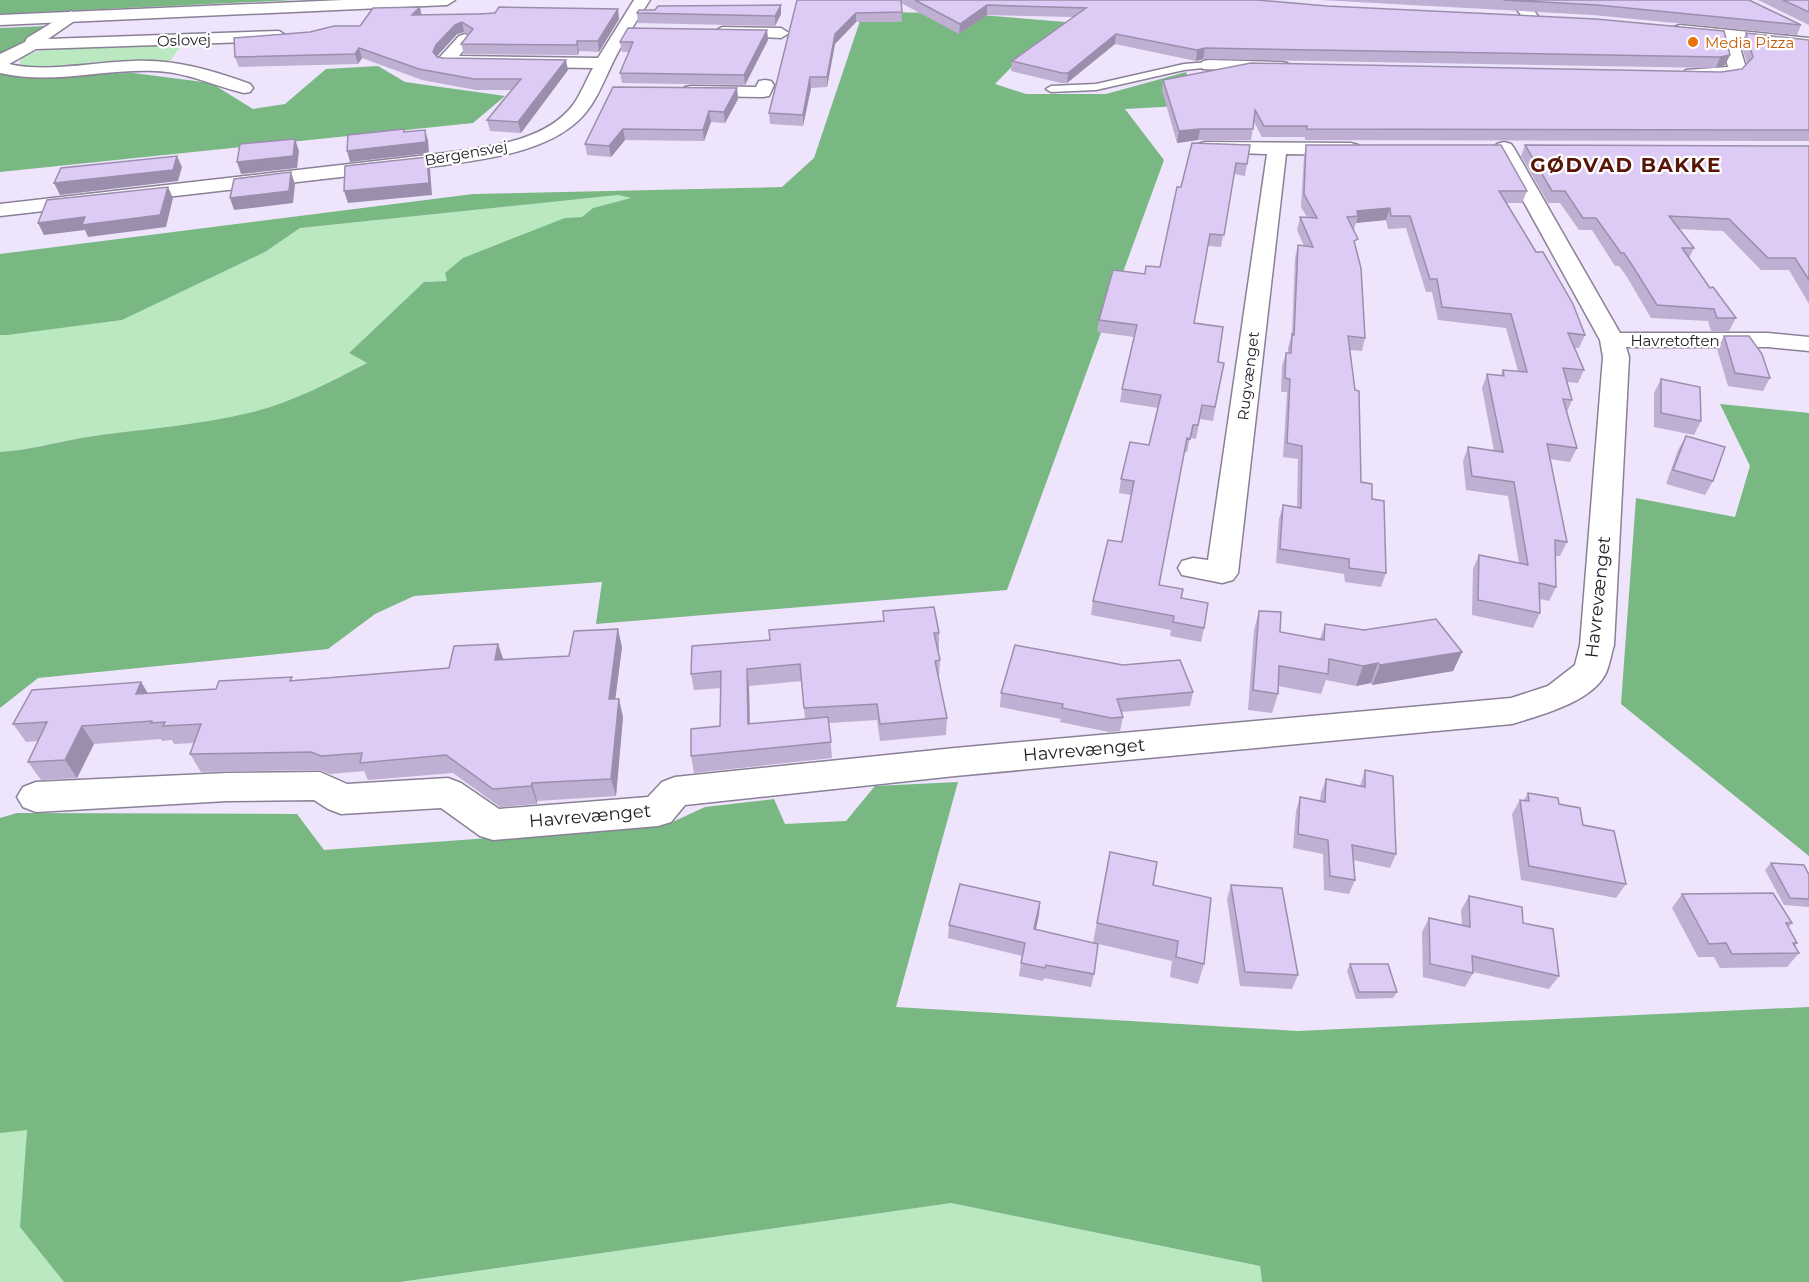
<svg xmlns="http://www.w3.org/2000/svg" width="1809" height="1282" font-family="Montserrat,sans-serif">
<rect width="100%" height="100%" fill="#eee4fb"/>
<path fill="#bae8c0" d="M182,44L168,64L32,68L20,64V59L26,55L45,49Z
M618,195L632,198L593,208L582,217L565,218L447,281L424,282L349,353L367,363C331,381 293,402 254,412C197,426 139,429 81,438C54,442 28,450 0,452V335L122,320L265,252L300,228Z
M27,1129L21,1227L64,1282H0V1133Z
M951,1203L1260,1266L1262,1282H400Z"/>
<path fill="#79b883" d="M0,0H294L0,14Z
M863,12L956,13L1116,26L1023,55L995,84L1026,94H1106L1186,72L1197,105L1125,109L1164,160L1007,590L596,624L602,582L414,596L375,614L328,649L38,678L0,708V452C28,450 54,443 81,438C139,429 196,426 253,412C293,402 330,382 367,363L349,353L424,282L447,281L445,273L463,258L565,218L582,217L593,208L631,198L618,195L300,228L265,252L122,320L7,335H0V254L473,194L782,187L814,158Z
M47,26L0,57V28Z
M378,66L405,82L505,96L473,123L0,172V72L20,75L133,73L211,83L253,109L285,104L326,69Z
M1720,404L1809,413V856L1621,704L1636,498L1735,517L1750,466Z
M958,782L896,1007L1298,1031L1809,1007V1282H1262L1260,1266L951,1203L400,1282H64L20,1227L27,1130L0,1133V818L17,813L297,814L324,850L666,825L705,807L774,799L785,824L846,821L875,786Z"/>
<g fill="none" stroke-linecap="round" stroke-linejoin="round">
<g stroke="#8a8196" stroke-width="3">
<path id="lane" d="M1209,62L1212,63V67L1184,70L1096,90L1051,92L1046,89L1051,86L1096,84L1184,64Z"/>
</g>
<g stroke="#8a8196" stroke-width="3">
<path id="street" d="M634,0H650C638,18 626,37 616,56C605,77 597,103 579,120C545,152 490,158 445,165L0,216V204L445,153C487,147 545,142 573,105C581,94 586,80 593,68L446,66L440,65L437,61L440,57L459,36L465,34L473,39L459,56L598,58Z
M1510,0H1526L1540,19L1538,22H1526Z
M71,11L79,16L77,19L48,39L279,31L287,36L279,41L36,49L9,64C45,73 95,62 133,61C174,59 212,70 250,84L253,88L250,92L244,93C214,86 187,72 155,71C104,69 51,85 0,73V54L25,42L27,38Z
M1680,25L1809,38V48L1738,41L1746,68L1737,77L1692,79L1686,78L1683,74L1686,70L1728,67L1721,39L1674,33L1672,30L1674,27Z
M722,27L781,28L789,33L781,38L716,35L714,32Z
M1209,60L1281,62L1287,63L1290,67L1287,71L1281,72L1203,69L1200,65L1203,61Z
M765,80L771,81L774,85L769,96L763,97L691,96L685,95L682,91L685,87L691,86L756,87L759,81Z
M1205,142L1351,143L1358,145L1361,149L1358,153L1351,155L1286,154L1238,573L1233,580L1222,583L1182,575L1178,568L1182,561L1193,558L1208,560L1267,154L1198,152L1195,148L1198,144Z
M1504,142L1511,144L1514,148L1620,333H1768L1809,337V351L1768,347H1626L1629,357L1614,645C1611,654 1610,664 1606,673C1592,702 1541,715 1512,724L955,776L685,805L671,822L658,826L493,840L480,836L441,808L341,814L328,809L314,800L227,801L36,812L23,807L17,797L23,787L36,782L227,773L320,772L347,784L448,778L461,783L499,809L648,797L662,782L675,777L955,748L1511,698L1548,686L1575,665L1580,645L1603,357L1600,340L1494,148L1497,144Z"/>
</g>
<g stroke="#8a8196" stroke-width="3">
<path id="secondary" d="M343,0H455L447,5L0,25V15Z"/>
</g>
<use href="#lane" fill="#fff" fill-rule="evenodd"/>
<use href="#street" fill="#fff" fill-rule="evenodd"/>
<use href="#secondary" fill="#fff" fill-rule="evenodd"/>
</g>
<path fill="#bfafd3" fill-rule="evenodd" d="M797,0H1257L1730,55L1725,65L1716,68L1203,59L1196,61L1115,44L1067,83H1061L1011,71L1012,61L1073,17L987,15L959,34L901,3L902,22H856L835,44L827,87L811,88L803,126L770,124L769,113Z
M1320,0H1749L1801,25L1797,35L1593,15Z
M1758,0H1809V25Z
M618,9L619,19L599,52L579,51L578,55L464,54L461,44L468,34L464,32L457,34L438,55V57L568,70L521,133L490,131L487,120L512,90H476L422,80L362,58L358,64L239,67L235,57L310,32L360,26L422,15Z
M655,10L781,14L775,26L638,23L637,13Z
M767,30L768,40L745,85L622,83L620,73L629,52H622L620,42Z
M1746,33L1809,40V141L1305,140V137H1262L1254,122L1251,140H1198L1177,143L1162,90L1163,80L1721,72L1742,69L1747,63L1741,44Z
M613,87L737,88L738,99L725,123L711,122L704,141L625,140L611,157L587,155L585,144Z
M1250,145L1245,176L1234,174L1221,247L1208,246L1194,323L1218,362L1224,363L1213,421L1200,419L1196,439L1190,438L1187,452H1184L1159,585L1181,598L1204,628L1201,642L1170,636L1171,630L1091,615L1093,601L1122,542L1131,495L1119,493L1121,479L1149,445L1158,408L1120,402L1122,389L1134,337L1097,332L1099,320L1145,274L1160,267L1181,187Z
M1306,145L1527,191L1522,203H1507L1585,335L1579,348H1575L1584,370L1578,383L1567,382L1572,400L1567,412L1577,448L1570,462L1550,459L1567,542L1560,556H1555L1556,587L1549,601L1540,599V613L1533,628L1472,615L1473,569L1479,555L1519,563L1508,496L1466,490L1463,461L1468,447L1494,451L1482,388L1487,374L1501,375L1503,370L1518,371L1506,328L1438,320L1432,292H1426L1406,228L1388,229L1386,220L1356,223L1354,229H1353L1365,338L1362,351L1350,350L1361,482L1372,499L1386,573L1381,587L1345,582L1344,574L1276,563L1279,519L1283,505L1297,507L1298,459L1283,457L1287,392H1281L1282,366L1286,353H1288V348L1292,334L1295,258L1298,245L1304,246L1297,230L1300,217H1307L1301,207L1304,156Z
M1525,145L1809,146V304L1789,270H1761L1723,231L1679,229L1694,248L1689,258L1710,288L1736,318L1729,331H1711L1708,321L1651,318L1627,277L1619,266H1615L1592,230H1579L1560,203H1548L1521,156Z
M1724,336L1770,378L1763,391L1728,386L1717,349Z
M1661,379L1701,421L1694,435L1654,427V393Z
M1686,436L1713,481L1705,495L1666,484L1678,450Z
M883,611L939,633V650H938L940,660L939,677H938L947,718L946,735L880,741L877,720L829,723L832,758L694,773L691,756L720,726L721,688L694,690L691,674L770,640L883,621ZM802,681L805,719L750,724L749,686Z
M1259,611L1280,632L1320,639L1325,624L1462,652L1453,671L1372,685L1371,683L1356,686L1326,680L1321,694L1278,686V694L1272,713L1248,710L1254,630Z
M622,647L615,699L623,717L616,796L537,801V804L500,807L453,773L368,780L364,771L330,774L320,770L201,772L190,754L194,743L174,744L172,740L162,741L161,739L94,744L77,778L41,780L28,762L38,741L26,742L13,724L141,682L148,694L216,689L293,680L449,668L503,660L569,656Z
M1193,692L1190,706L1121,712L1123,717L1120,731L1109,732L1060,722L1061,719L1000,707L1001,693Z
M1365,770L1396,854L1390,868L1353,860L1355,880L1349,894L1324,890L1323,854L1293,848L1296,811L1300,797L1320,801L1321,793L1326,779L1360,786Z
M1528,793L1559,804L1583,825L1626,884L1616,898L1521,880L1512,814L1520,800H1524Z
M1110,852L1153,885L1204,964L1198,984L1170,977L1172,961L1094,943V974L1091,987L1044,978L1043,981L1019,976L1022,956L948,938L949,925L1040,902L1036,929L1093,943Z
M1771,863L1809,875V907L1784,905L1765,870Z
M1231,885L1298,975L1292,989L1240,986L1227,899Z
M1682,894L1792,923L1788,928L1797,943L1795,946L1799,953L1787,967L1720,968L1714,957H1698L1672,908Z
M1469,896L1523,923L1559,976L1549,989L1473,972V973L1465,987L1423,977L1422,932L1429,918L1462,925L1461,910Z
M1350,964L1397,992L1393,998L1356,999L1347,971Z"/>
<path fill="#9b8eac" d="M781,5V14L775,26V16Z
M987,5V15L959,34L960,24Z
M420,7L422,17L412,15Z
M618,9L619,19L599,52L598,41Z
M856,13V22L835,44L827,87V77L835,34Z
M462,22L464,32L457,34L438,55L435,62L433,52L436,45L455,25Z
M767,30L768,40L745,85L744,75Z
M1116,34L1115,44L1067,83L1068,73Z
M577,41L579,51L578,55L577,45Z
M359,48L362,58L358,64L355,54Z
M1205,48L1203,59L1196,61L1197,50Z
M1730,55L1725,65L1716,68L1720,57Z
M566,60L568,70L521,133L518,122Z
M810,77L811,88L803,126V115Z
M737,88L738,99L725,123L724,112Z
M709,111L711,122L704,141L703,130Z
M623,129L625,140L611,157L609,146Z
M1200,129L1198,140L1177,143L1179,131Z
M425,130L428,140L429,153L350,162L347,151Z
M295,139L299,151L297,168L241,174L237,162Z
M177,156L182,167L178,181L60,195L54,183Z
M427,157L430,169L432,195L348,203L344,191Z
M291,172L295,184L293,203L234,210L230,198Z
M168,187L173,198L166,227L88,237L85,230L44,235L38,223L85,217Z
M1390,208L1386,220L1356,223L1358,216L1357,211Z
M618,629L622,647L613,717L609,699Z
M498,644L504,661L495,660Z
M1462,652L1453,671L1372,685L1380,665Z
M1378,663L1371,683L1356,686L1363,666Z
M747,669L749,686L750,741L748,724Z
M141,682L152,700L136,694Z
M619,699L623,717L616,796L611,779Z
M82,726L94,744L77,778L65,760Z
M532,783L537,801V804L531,786Z
M1040,902L1039,915L1033,942L1034,929Z"/>
<path fill="#decbf5" stroke="#9b8eac" stroke-width="1.5" d="M797,0H901L902,12L856,13L835,34L827,77H810L803,115L769,113Z
M915,0H1257L1327,6L1596,19L1724,31L1730,55L1720,57L1205,48L1197,50L1116,34L1068,73H1062L1012,61L1086,8L987,5L960,24Z
M1503,0H1749L1801,25L1597,5Z
M1783,0H1809V12Z
M781,5L775,16L637,13L639,10H655L658,6Z
M420,7L412,15L478,14L495,13L499,7L618,9L598,41H577V45L461,44L473,29L462,22L455,25L436,45L433,52L437,57L443,58L566,60L518,122L487,120L521,79H474L419,69L359,48L355,54L235,57L234,38L310,32L334,26H360L373,8Z
M628,28L767,30L744,75L620,73L633,42H620Z
M1746,33L1809,40V130L1307,129V126H1264L1255,110L1253,129H1200L1179,131L1163,80L1251,63L1721,72L1742,69L1753,57Z
M613,87L737,88L724,112L709,111L703,130L623,129L609,146L585,144Z
M404,129V132L425,130L426,142L347,151L348,135Z
M295,139L293,156L237,162L240,144Z
M1192,143L1250,145L1247,164L1236,163L1224,235L1210,234L1194,323L1223,327L1218,362L1224,363L1215,407L1202,405L1198,425H1193L1190,439L1187,438L1159,585L1183,589L1181,598L1208,603L1204,628L1173,622L1174,616L1093,601L1108,540L1122,542L1134,481L1121,479L1130,442L1149,445L1161,395L1122,389L1137,325L1099,320L1113,270L1145,274L1146,266L1160,267L1177,187H1181Z
M1306,145H1501L1527,191H1499L1536,252H1543L1573,304L1585,335L1568,333L1584,370L1563,368L1572,400L1563,399L1577,448L1547,444L1567,542L1555,540L1556,587L1539,583L1540,613L1478,600L1479,555L1528,565L1514,482L1472,476L1468,447L1503,452L1487,374L1504,376L1503,370L1527,372L1511,314L1442,307L1437,279H1430L1410,216H1391L1390,208L1357,211L1358,216L1347,217L1358,239L1354,241L1361,268L1365,338L1348,336L1355,390L1359,391L1361,482L1372,484V499L1384,501L1386,573L1349,568V559L1280,549L1283,505L1301,508L1302,446L1287,443L1290,379L1285,378L1286,353H1291L1292,334L1294,335L1298,245L1313,247L1300,217L1317,218L1304,194Z
M1525,145L1809,146V280L1795,258H1768L1729,219L1669,216L1694,248H1682L1710,288L1713,287L1736,318H1717L1714,309L1657,305L1632,265L1624,253H1621L1596,218H1583L1565,191H1552Z
M177,156L173,170L54,183L61,168Z
M427,157L429,183L344,191L345,166Z
M291,172L289,191L230,198L234,179Z
M168,187L160,215L82,225L85,217L38,223L47,200Z
M1724,336H1749L1762,354L1770,378L1735,373Z
M1661,379L1700,387L1701,421L1661,413Z
M1686,436L1725,447L1713,481L1673,470Z
M934,607L939,633H934L940,660L935,661L947,718L880,724L877,704L804,708L800,664L747,669L748,724L828,717L831,742L691,756V729L720,726L721,671L691,674L692,646L770,640L769,630L884,621L883,611Z
M1259,611L1281,612L1280,632L1324,640L1325,624L1364,630L1436,619L1462,652L1380,665L1378,663L1363,666L1329,659L1328,674L1279,666L1278,694L1253,690Z
M618,629L609,699H619L611,779L532,783L531,786L493,789L446,755L360,763L362,753L321,756L311,752L190,754L201,724L163,726L165,722L151,723L152,721L82,726L65,760L28,762L47,722L13,724L32,690L141,682L136,694L216,689L219,681L292,677L290,681L449,668L454,646L498,644L495,660L569,656L574,631Z
M1015,645L1123,665L1180,660L1193,692L1117,699L1123,717L1111,718L1062,708L1063,704L1001,693Z
M1365,770L1393,776L1396,854L1352,845L1355,880L1330,876L1328,840L1298,834L1300,797L1325,802L1326,779L1365,787Z
M1528,793L1558,798L1559,804L1580,808L1583,825L1614,831L1626,884L1529,866L1520,800L1529,801Z
M1110,852L1157,862L1153,885L1211,898L1204,964L1176,957L1178,941L1097,923Z
M1771,863L1804,865L1809,875V899L1790,898Z
M960,884L1040,902L1034,929L1098,944L1094,974L1046,965L1045,968L1021,963L1025,943L949,925Z
M1231,885L1282,888L1298,975L1245,972Z
M1773,893L1792,923H1786L1797,943H1793L1799,953L1732,954L1726,943L1709,944L1682,894Z
M1469,896L1522,907L1523,923L1553,929L1559,976L1472,956L1473,973L1430,964L1429,918L1470,927Z
M1350,964H1388L1397,992H1359Z"/>
<circle fill="#e8710a" stroke="#fff" stroke-width="2" cx="1693" cy="42" r="6"/>
<g text-anchor="middle" dominant-baseline="central" stroke-width="4.5" stroke-linejoin="round" paint-order="stroke">
<g font-size="15" fill="#242028" stroke="#fff">
<text transform="translate(184 40) rotate(-2)">Oslovej</text>
<text transform="translate(466 153) rotate(-10)">Bergensvej</text>
<text x="1675" y="340">Havretoften</text>
<text transform="translate(1248 376) rotate(-83)">Rugvænget</text>
</g>
<g font-size="15" fill="#c56008" stroke="#fff" text-anchor="start">
<text x="1705" y="42">Media Pizza</text>
</g>
<g font-size="18" fill="#242028" stroke="#fff">
<text transform="translate(1598 597) rotate(-84)">Havrevænget</text>
<text transform="translate(1084 750) rotate(-5)">Havrevænget</text>
<text transform="translate(590 816) rotate(-5)">Havrevænget</text>
</g>
<g font-size="20" font-weight="bold" letter-spacing="1.5" fill="#571407" stroke="#fff">
<text x="1626" y="165">GØDVAD BAKKE</text>
</g>
</g>
</svg>
